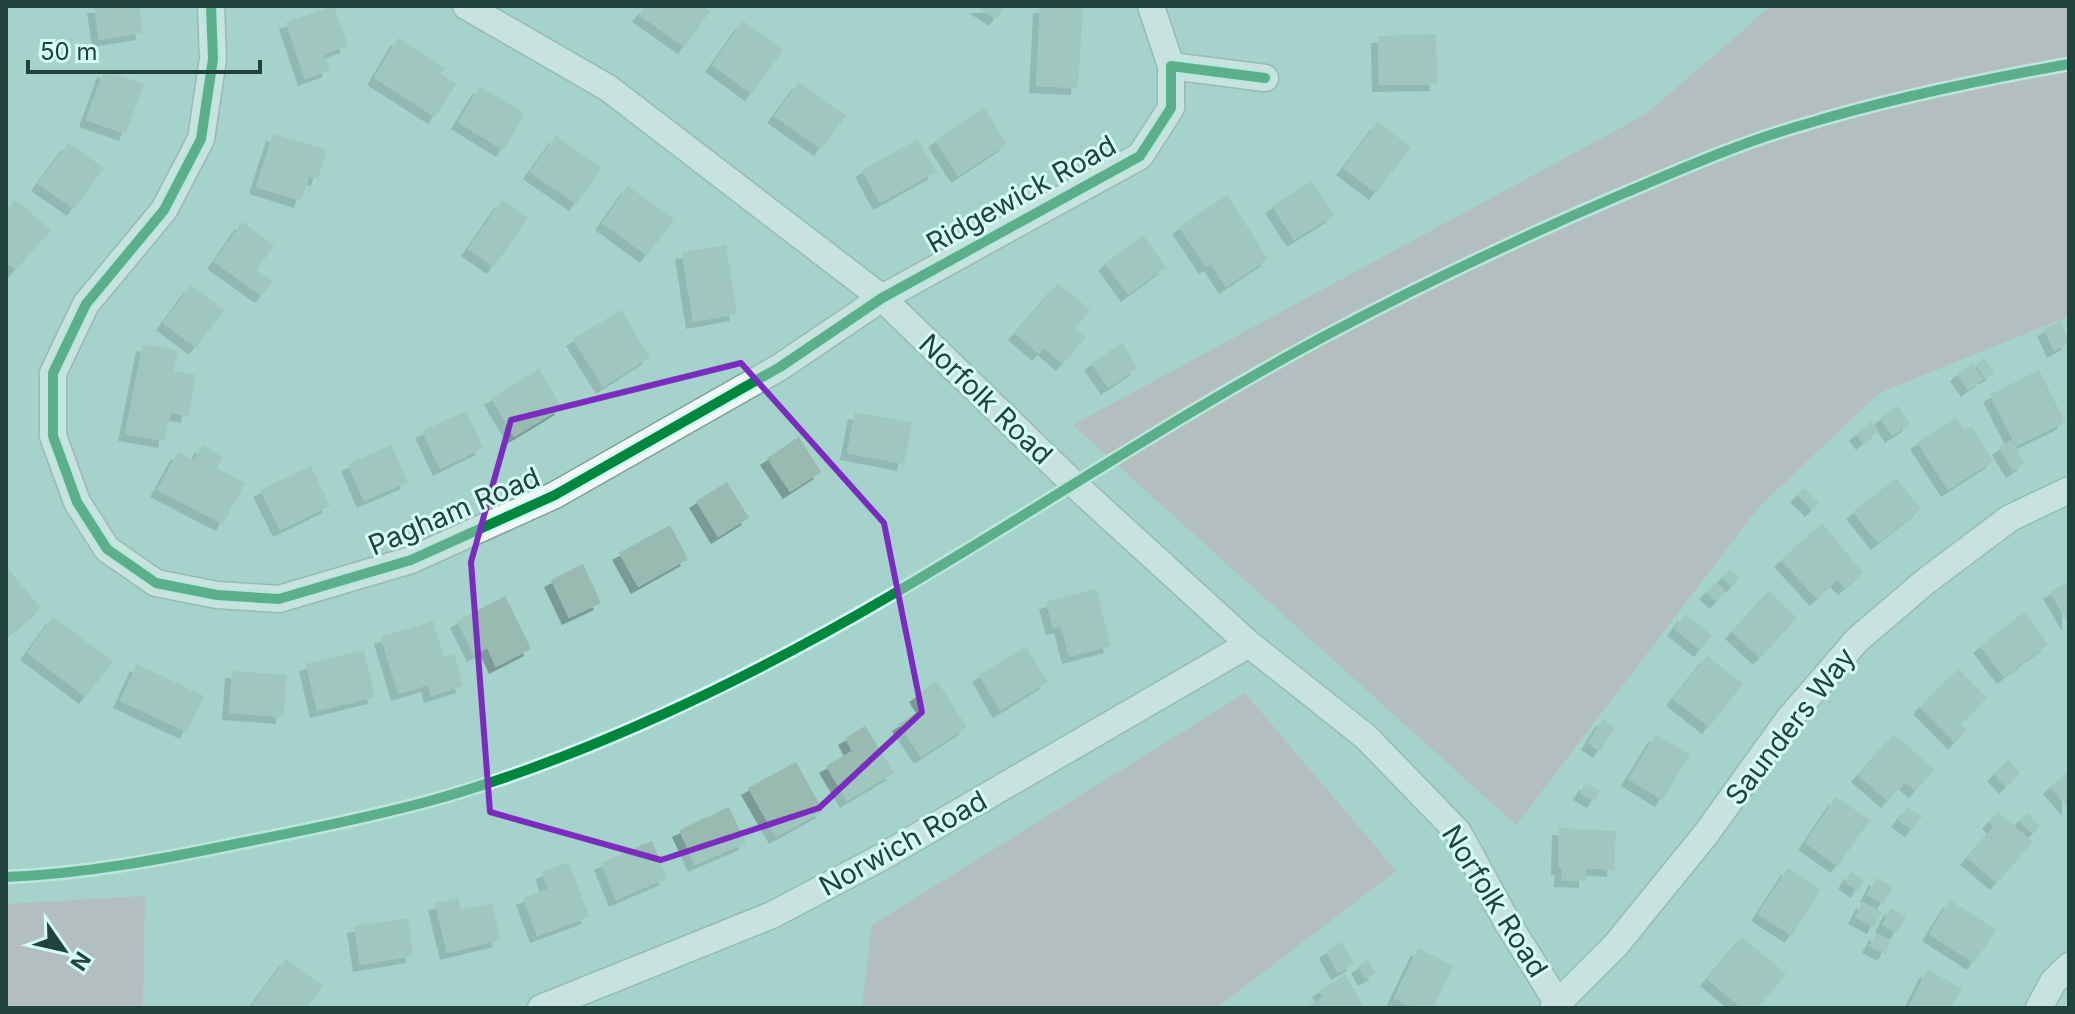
<svg xmlns="http://www.w3.org/2000/svg" width="2075" height="1014" font-family="Inter,sans-serif">
<defs>
<filter id="shadow"><feDropShadow dx="-7" dy="7" stdDeviation="0" flood-color="#0004"/></filter>
</defs>
<rect width="100%" height="100%" fill="#a5d2cb"/>
<path fill="#c4a7b1" d="M1771,6H2069V316L1879,393L1758,508L1516,825L1073,425L1646,114Z
M1245,693L1396,871L1216,1008H862L872,925Z
M145,896L143,1008H6V904Z"/>
<path fill="#98bab0" filter="url(#shadow)" d="M94,6H139L143,33L99,40Z
M334,6L348,46L324,54L330,70L305,79L286,22Z
M646,6H703L710,11L685,47L639,15Z
M976,6H1005L996,19Z
M1040,6H1083L1078,88L1036,86Z
M743,21L783,50L752,94L712,65Z
M1436,34L1437,84L1379,85L1378,36Z
M398,38L445,68L441,74L456,84L435,117L374,78Z
M104,70L144,84L126,134L86,120Z
M799,82L846,116L821,149L774,116Z
M480,86L525,114L503,150L458,122Z
M984,108L1007,144L958,176L935,140Z
M1378,122L1411,147L1376,193L1343,168Z
M273,134L327,150L318,179L309,177L301,201L256,187Z
M556,136L602,168L576,204L530,172Z
M918,139L936,172L880,203L862,170Z
M68,143L104,168L74,209L38,184Z
M1312,181L1334,215L1294,240L1272,206Z
M628,186L674,219L647,256L602,223Z
M1227,195L1268,259L1226,287L1211,264L1206,267L1179,227Z
M16,200L51,230L16,270L6,262V212Z
M502,200L528,218L494,267L468,249Z
M242,222L274,245L257,270L273,281L262,296L214,262Z
M1143,235L1166,267L1128,295L1105,263Z
M726,245L737,314L693,322L682,252Z
M1058,283L1090,310L1075,328L1086,337L1063,364L1044,348L1039,354L1015,333Z
M191,285L224,310L196,348L163,323Z
M621,310L650,357L603,387L573,339Z
M2061,321L2069,343L2054,351L2044,329Z
M1122,343L1138,368L1108,388L1091,363Z
M143,344L178,350L174,371L196,375L188,416L170,413L165,441L125,434Z
M1985,358L1994,373L1984,378L1976,364Z
M1972,363L1983,379L1968,390L1957,374Z
M539,369L562,408L514,437L491,398Z
M2039,370L2065,422L2016,446L1990,395Z
M1898,406L1910,424L1892,436L1880,418Z
M466,411L483,448L440,469L422,431Z
M855,412L912,423L904,464L847,453Z
M1956,418L1964,430L1971,426L1993,461L1948,490L1917,442Z
M1871,421L1879,430L1863,443L1856,434Z
M799,437L821,472L790,492L767,458Z
M2011,440L2025,463L2013,471L1999,448Z
M202,445L223,457L217,468L245,483L223,524L157,490L178,452L194,461Z
M391,445L408,482L364,501L348,464Z
M311,466L330,506L280,530L260,490Z
M1896,478L1921,509L1878,543L1853,512Z
M727,482L749,518L718,537L696,501Z
M1805,488L1819,503L1812,510L1797,495Z
M1822,523L1863,573L1845,588L1837,580L1817,599L1781,560Z
M670,525L688,559L638,587L619,553Z
M583,564L601,603L569,618L551,580Z
M6,566L41,608L6,637Z
M1730,569L1739,578L1732,587L1722,578Z
M2069,581V624L2050,592Z
M1716,582L1726,592L1717,602L1706,592Z
M1096,589L1111,646L1069,657L1061,626L1053,628L1046,602Z
M1769,591L1797,618L1760,658L1732,632Z
M505,596L531,649L496,667L487,648L474,655L457,621Z
M2024,612L2048,644L2004,677L1980,646Z
M1685,614L1712,635L1701,650L1674,629Z
M53,617L113,661L86,697L27,653Z
M433,621L444,657L454,654L463,686L431,696L428,685L398,694L381,637Z
M1026,647L1047,682L1000,711L979,675Z
M364,650L375,697L317,711L306,664Z
M1707,656L1743,684L1709,727L1673,699Z
M137,664L204,696L187,732L120,701Z
M1958,669L1987,698L1961,724L1967,730L1955,743L1920,707Z
M232,671L287,675L283,717L229,713Z
M937,681L967,727L921,757L899,724L924,708L916,695Z
M1603,719L1615,727L1600,751L1588,743Z
M865,726L894,773L847,801L826,766L852,751L845,738Z
M1656,734L1690,755L1662,800L1628,779Z
M1894,734L1934,769L1916,791L1905,782L1888,801L1858,775Z
M2008,760L2020,773L2006,787L1994,774Z
M796,762L823,811L776,837L748,788Z
M2069,771V809L2050,787Z
M1586,783L1600,791L1594,801L1580,793Z
M1836,797L1870,820L1838,866L1805,843Z
M729,807L746,843L695,865L679,830Z
M1908,807L1922,817L1912,830L1898,820Z
M1998,812L2033,842L1997,883L1967,858L1994,827L1989,822Z
M2027,813L2040,826L2033,834L2019,821Z
M1559,828L1616,831L1614,870L1586,868V881L1561,880L1562,868H1558Z
M652,841L667,878L616,900L601,863Z
M569,862L589,917L537,936L523,898L548,889L542,872Z
M1788,868L1821,890L1792,936L1758,914Z
M1851,872L1864,880L1858,891L1845,882Z
M1876,878L1893,887L1883,904L1867,895Z
M458,898L461,910L492,903L500,940L447,953L435,903Z
M1950,900L1996,930L1974,963L1929,934Z
M1863,902L1882,912L1874,927L1855,917Z
M1891,908L1906,916L1897,933L1882,925Z
M408,918L413,956L360,965L354,926Z
M1876,933L1891,941L1885,954L1869,946Z
M1742,937L1786,974L1758,1008H1742L1707,979Z
M1342,942L1354,964L1338,973L1326,951Z
M1418,948L1454,966L1433,1008H1413L1394,998Z
M286,959L323,986L307,1008H259L253,1004Z
M1368,960L1376,973L1365,979L1358,966Z
M1927,970L1962,988L1951,1008H1908Z
M1345,975L1364,1008H1304L1323,997L1319,990Z"/>
<g fill="none" stroke-linecap="round" stroke-linejoin="round">
<g stroke="#7da29c" stroke-width="29">
<path id="street" d="M211,6L213,59L201,139L164,210L86,304L53,373V436L77,502L107,549L156,583L217,595L279,599L411,560L555,495L780,367L882,298L1140,156L1171,108V66L1265,78
M466,6L608,88L882,298L1075,485L1249,644L1366,737L1458,832L1507,922L1561,1008
M1151,6L1171,66
M541,1008L772,915L882,857L1249,644
M1553,1008L1615,946L1706,834L1788,720L1857,640L1926,581L2010,518L2069,490
M2039,1008L2053,982L2069,966"/>
</g>
<use href="#street" stroke="#f2f8f7" stroke-width="26"/>
<g stroke="#d5fef6" stroke-width="15">
<path id="cycleway" d="M211,6L213,59L201,139L164,210L86,304L53,373V436L77,502L107,549L156,583L217,595L279,599L411,560L555,495L780,367L882,298L1140,156L1171,108V66L1265,78
M6,877C84,874 163,859 240,843C302,831 365,818 426,802C583,759 748,679 888,597C1034,512 1174,417 1323,337C1422,284 1524,236 1627,192C1686,167 1745,141 1806,124C1892,98 1980,80 2069,64"/>
</g>
<use href="#cycleway" stroke="#00873e" stroke-width="10"/>
</g>
<path d="M0 0H2075V1014H0ZM741,363L884,523L922,712L819,808L661,860L490,812L471,562L511,420Z" fill="#a5d2cb" fill-opacity=".55" fill-rule="evenodd"/>
<path fill="none" stroke="#7b2cbf" stroke-width="6" stroke-linejoin="round" d="M741,363L884,523L922,712L819,808L661,860L490,812L471,562L511,420Z"/>
<g text-anchor="middle" dominant-baseline="central" stroke-width="6" stroke-linejoin="round" paint-order="stroke">
<g font-size="28" fill="#20433e" stroke="#d5fef6">
<text transform="translate(1021 194) rotate(-29)">Ridgewick Road</text>
<text transform="translate(986 399) rotate(44)">Norfolk Road</text>
<text transform="translate(454 511) rotate(-23)">Pagham Road</text>
<text transform="translate(1790 726) rotate(-52)">Saunders Way</text>
<text transform="translate(903 843) rotate(-29)">Norwich Road</text>
<text transform="translate(1495 901) rotate(58)">Norfolk Road</text>
</g>
</g>
<rect width="2075" height="1014" fill="none" stroke="#20433e" stroke-width="16"/>
<g transform="translate(64 950) rotate(124)" stroke="#d5fef6" stroke-width="6" paint-order="stroke">
<path d="M0-6L14 30L0 20L-14 30Z" fill="#20433e"/>
<text y="-12" font-size="22" font-weight="bold" text-anchor="middle" fill="#20433e">N</text>
</g>
<path d="M28 60v12h232v-12" fill="none" stroke="#20433e" stroke-width="4"/>
<text x="40" y="60" font-size="24" fill="#20433e" stroke="#d5fef6" stroke-width="6" paint-order="stroke">50 m</text>
</svg>
